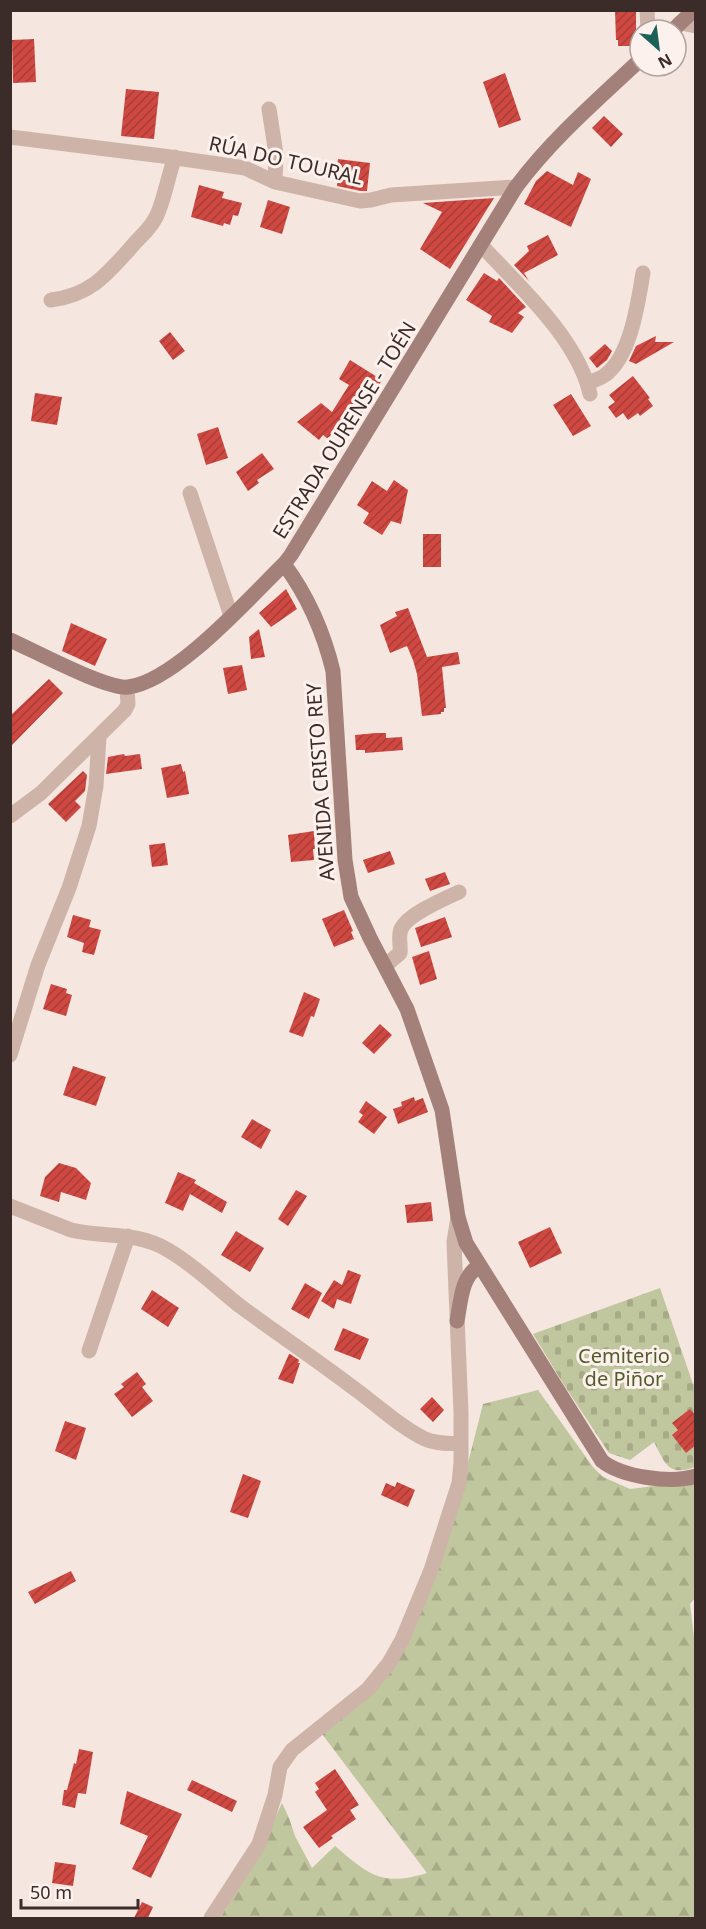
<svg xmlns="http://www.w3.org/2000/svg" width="706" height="1929" font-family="'Noto Sans',sans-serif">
<defs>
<pattern id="forest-firs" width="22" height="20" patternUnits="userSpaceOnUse" patternTransform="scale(1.5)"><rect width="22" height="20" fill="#c0c69d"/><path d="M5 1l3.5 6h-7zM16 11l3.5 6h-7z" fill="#a6aa87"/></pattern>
<pattern id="cemetery-stones" width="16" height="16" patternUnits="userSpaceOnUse" patternTransform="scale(1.5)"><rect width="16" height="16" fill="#c0c69d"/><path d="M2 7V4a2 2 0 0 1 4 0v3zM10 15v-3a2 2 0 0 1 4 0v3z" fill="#a6aa87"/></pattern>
<pattern id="building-hatch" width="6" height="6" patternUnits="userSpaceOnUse" patternTransform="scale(1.5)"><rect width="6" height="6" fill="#cf4942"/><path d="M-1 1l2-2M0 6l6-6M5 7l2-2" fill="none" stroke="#a93d37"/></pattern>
</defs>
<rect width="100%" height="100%" fill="#f5e6df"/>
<path fill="url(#forest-firs)" d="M538,1390L593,1467L603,1477L630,1489L695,1481L696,1597L690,1604L696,1654L695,1918H220L253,1864L282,1803L289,1818L295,1836L312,1868L335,1846C369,1875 382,1887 427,1873L322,1734L372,1694L468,1463L483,1404Z"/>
<path fill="url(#cemetery-stones)" d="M660,1288L693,1384L695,1383V1467C668,1477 665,1463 654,1442L630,1460L609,1453L564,1385L533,1334Z"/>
<path fill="url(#building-hatch)" d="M615,10H636V40L635,39V46H618V40H616Z
M34,39L36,82L13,83L12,40Z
M505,73L521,120L499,128L483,82Z
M126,89L159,92L154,139L121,136Z
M604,116L623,134L611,147L592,128Z
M338,159L370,163L367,191H361L337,186L338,179H335Z
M547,171L573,185L578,172L591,179L571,227L524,204L536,181Z
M199,185L224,192L222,198L242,203L238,216L233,215L230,225L224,223L223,226L191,217Z
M494,198L450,269L420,249L442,212L423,203Z
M268,200L290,207L282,234L260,227Z
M548,235L558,255L524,273L529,281L514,265L529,251L527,246Z
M484,273L497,281L499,278L526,307L518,313L524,317L512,333L489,322L492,316L466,300Z
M170,332L185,351L173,360L159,341Z
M656,336L655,342H674L636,364L629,361L636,346Z
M605,344L612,351L607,360L597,368L589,358Z
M350,360L382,380L362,413L351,406L328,439L323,435L319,440L297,422L321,403L332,412L349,385L339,379Z
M633,376L650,398L648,399L653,406L640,416L638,413L628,420L623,413L616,418L608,407L615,402L609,395Z
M35,393L62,397L57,425L31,421Z
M571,394L591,426L573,436L553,405Z
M218,427L228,458L206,465L197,434Z
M262,453L274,469L257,480L259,483L248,491L236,472Z
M394,480L408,490L401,524L391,521L382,535L363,523L369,513L357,505L372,481L387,491Z
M423,534H441V567H423Z
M286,589L297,609L271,627L259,613Z
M408,608L427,657L458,652L460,664L442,667L446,708H444V712H441V714L422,716L417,674L413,660L407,646L390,653L380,625L397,616L395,612Z
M71,623L107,639L95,666L62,651Z
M259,629L265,657L251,659L249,637Z
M242,665L247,690L228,694L223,668Z
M49,679L63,693L10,747V716Z
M376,733H386V738L402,737L403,750L365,753V750H356L355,735Z
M124,754L125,756L140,754L142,769L106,774L108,757Z
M181,764L183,772L185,771L189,794L167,798L161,768Z
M83,771L87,775L85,791L75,801L81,807L66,822L48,804Z
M314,831L315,849H313L314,860L291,862L288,835Z
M165,843L168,865L152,867L149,845Z
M390,851L395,864L368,873L363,860Z
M445,872L450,884L430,891L425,879Z
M344,910L353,931L351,932L354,939L334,947L322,919Z
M73,915L91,920L89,927L101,930L94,955L82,952L84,943L67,937Z
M445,917L452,937L421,947L415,928Z
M429,951L437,979L420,985L412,957Z
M51,984L67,989L66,993L72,995L66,1016L43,1009Z
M304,992L320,999L314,1017L311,1016L303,1037L289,1032Z
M380,1024L392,1035L374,1054L362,1043Z
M73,1066L106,1077L96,1106L63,1095Z
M414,1097L415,1101L423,1098L428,1112L398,1124L393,1109L402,1106L401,1102Z
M366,1101L387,1117L374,1134L358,1122L363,1115L359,1112Z
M252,1119L271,1130L261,1149L241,1137Z
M59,1163L76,1168L91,1183L86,1200L61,1192L59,1202L40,1196L45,1177Z
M178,1172L196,1180L194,1183L227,1202L222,1213L190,1194L183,1211L165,1203Z
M296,1190L307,1196L288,1226L278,1219Z
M431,1202L433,1221L407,1223L405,1205Z
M550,1227L562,1253L530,1268L518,1242Z
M236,1231L264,1248L250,1272L221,1255Z
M348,1270L361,1275L351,1304L337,1299L334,1309L321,1301L334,1280L342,1285Z
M305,1283L322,1293L309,1319L291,1309Z
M152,1290L179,1308L168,1327L141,1309Z
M343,1328L369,1339L360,1360L334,1350Z
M289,1354H290L299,1360L298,1363H300L293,1384L278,1379Z
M137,1372L146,1384L142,1387L153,1401L132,1417L114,1394L124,1387L121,1384Z
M432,1397L444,1410L433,1422L420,1409Z
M690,1409L696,1416V1445L686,1453L672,1435L678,1430L672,1423Z
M65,1421L86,1428L76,1460L55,1451Z
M243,1474L261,1481L248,1518L230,1512Z
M397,1482L415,1490L408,1507L381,1495L386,1483L395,1487Z
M71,1571L76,1581L35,1604L28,1592Z
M79,1749L93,1752L86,1794L78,1793L75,1808L62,1805L64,1790H67L74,1763L76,1764Z
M335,1769L359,1805L350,1810L356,1819L331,1836L333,1838L319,1848L303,1827L327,1810L315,1792L319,1789L315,1783Z
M192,1780L237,1801L232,1812L187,1790Z
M127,1791L182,1814L151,1878L132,1869L148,1836L120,1824Z
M55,1862L76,1865L73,1886L52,1883Z
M142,1902L153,1907L148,1918H134Z"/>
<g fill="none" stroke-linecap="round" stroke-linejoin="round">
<path stroke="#ceb3a9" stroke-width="15" d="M647,10L648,30
M680,23L696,26
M269,109L276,154L275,182
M10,137L163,156L245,168L275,182L360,201L371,200L391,195L516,187
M482,246C519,286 578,339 590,394
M51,300C92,295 108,273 134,244C142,235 152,227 157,215C165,197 168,176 175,157
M588,383C594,380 600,379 605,375C631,356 638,302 643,273
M190,493L231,616
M10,816L41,793L125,710L128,704L127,688
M385,966L400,953C401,946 398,936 401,929C408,914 444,899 459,892
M10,1055L38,965L69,888L89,826L96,786L99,737
M10,1206L71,1230C104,1238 136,1231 168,1250C194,1265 216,1287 240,1306C278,1334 317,1360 355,1389C377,1405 400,1427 425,1439C437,1444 448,1444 461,1443
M89,1351L128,1236
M211,1918L259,1844L275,1795L280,1767L292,1750L368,1689L389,1663L402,1640L431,1570L459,1483L461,1463V1413L454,1242L458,1217"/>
<path stroke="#a3817a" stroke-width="15" d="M673,30L694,10
M284,564C307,595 324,634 333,671L345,860L351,897L370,938L407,1009L442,1110L458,1217L466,1243L602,1461C622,1477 671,1484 696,1476
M10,640C33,650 107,690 128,687C175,682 250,597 284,564L291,555L516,187C552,139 596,101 640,60
M457,1321C461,1301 461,1277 479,1266"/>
</g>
<g text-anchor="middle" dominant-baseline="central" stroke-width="6" stroke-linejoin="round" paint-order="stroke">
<g font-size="20" fill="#3b2c29" stroke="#fcf1ec">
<text transform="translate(286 160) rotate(13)">RÚA DO TOURAL</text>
<text transform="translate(344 430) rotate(-58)">ESTRADA OURENSE - TOÉN</text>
<text transform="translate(320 782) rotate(-94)">AVENIDA CRISTO REY</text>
</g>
<g font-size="20" fill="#535c2b" stroke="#fcf1ec">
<text x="624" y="1355">Cemiterio<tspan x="624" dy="23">de Piñor</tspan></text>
</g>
</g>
<rect width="706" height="1929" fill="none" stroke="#3b2c29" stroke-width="24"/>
<g transform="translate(658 48) rotate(152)"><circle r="28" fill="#fcf1ec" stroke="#afa29e" stroke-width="1.5"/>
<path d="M0-4.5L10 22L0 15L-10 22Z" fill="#1b6158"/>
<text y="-9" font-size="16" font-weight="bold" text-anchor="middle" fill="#3b2c29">N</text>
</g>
<path d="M21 1899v9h117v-9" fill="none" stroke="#3b2c29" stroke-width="3"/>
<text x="30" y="1899" font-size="18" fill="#3b2c29" stroke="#fcf1ec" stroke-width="4.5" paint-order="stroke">50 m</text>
</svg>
